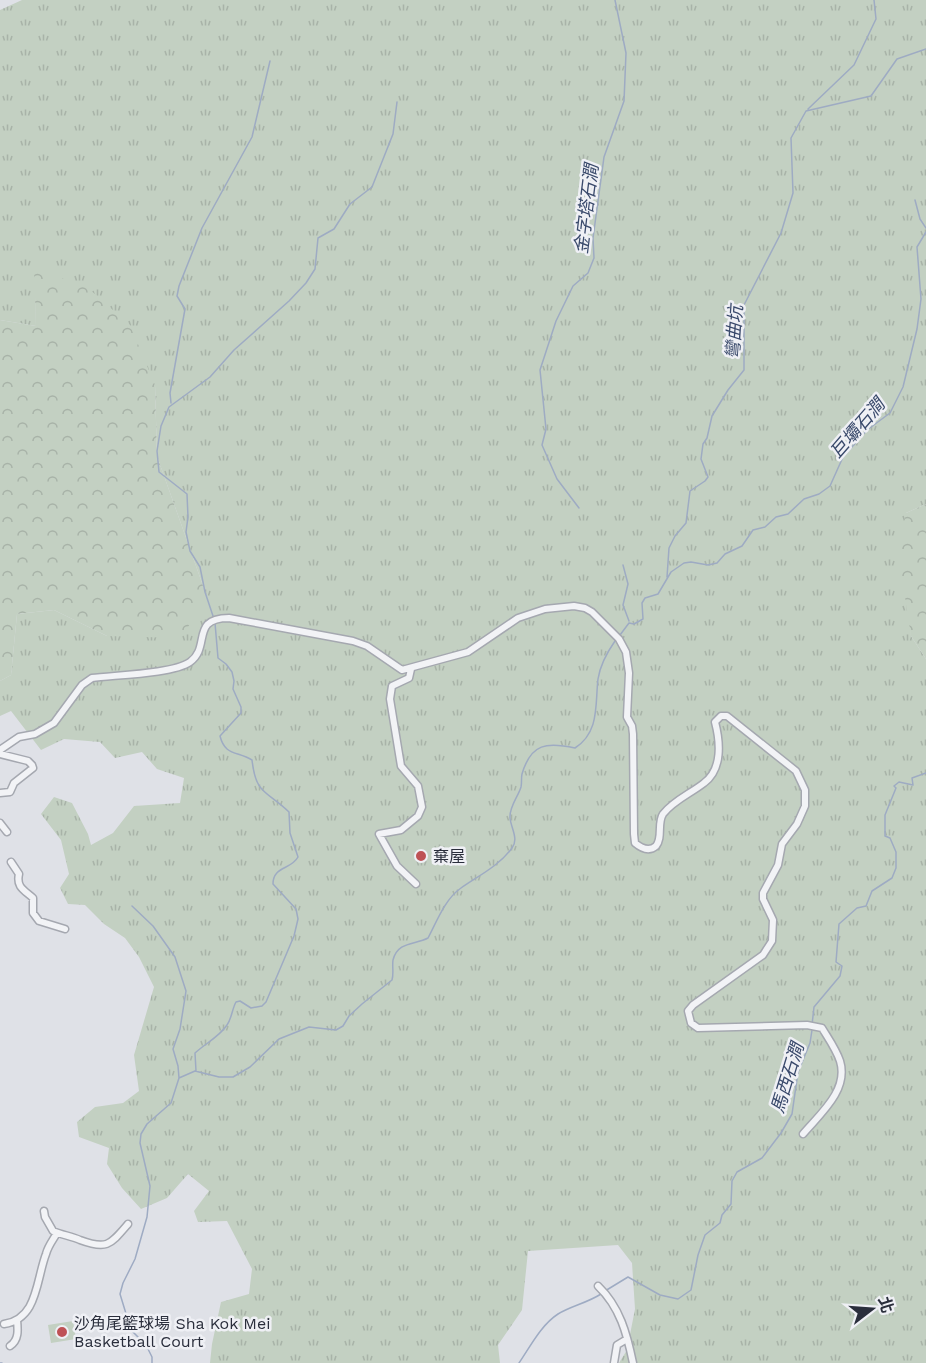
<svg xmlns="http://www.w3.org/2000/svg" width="926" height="1363" font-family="'Work Sans','Noto Sans TC',sans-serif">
<defs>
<pattern id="grass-tufts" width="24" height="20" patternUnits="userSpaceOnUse" patternTransform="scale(1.5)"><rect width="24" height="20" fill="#c3d0c2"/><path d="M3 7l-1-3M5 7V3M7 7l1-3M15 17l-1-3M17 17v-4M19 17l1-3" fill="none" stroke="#a8b3a8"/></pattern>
<pattern id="forest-crowns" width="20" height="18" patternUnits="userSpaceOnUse" patternTransform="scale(1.5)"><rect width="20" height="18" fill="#c3d0c2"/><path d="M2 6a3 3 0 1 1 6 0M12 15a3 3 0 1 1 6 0" fill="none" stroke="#a8b3a8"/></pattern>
</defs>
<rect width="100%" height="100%" fill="#dfe1e7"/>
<path fill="url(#grass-tufts)" d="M22,0H926V504L906,513L911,636L926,659V1363H619L627,1350L635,1309L632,1263L618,1245L528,1251L522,1310L498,1345L500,1363H210L212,1344L221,1302L249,1294L252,1269L227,1221L198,1222L194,1211L209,1191L188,1174L167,1198L141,1209L122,1188L107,1164L109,1148L79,1137L77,1122L95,1107L123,1103L139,1091L134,1055L154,987L139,957L125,938L104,924L85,905L68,904L60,888L69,874L61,840L41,814L54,797L72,803L88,834L91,845L113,833L134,806L180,803L184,778L157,769L142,752L115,758L100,742L64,739L41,750L11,711L0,716V681L11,675L17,614L54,610L107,636L207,597L157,456L155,385L35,269L36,326L0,320V10Z"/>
<path fill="url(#forest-crowns)" d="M34,268L88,288L130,325L155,385L157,456L207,597L181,638L107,636L54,610L17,614L11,675L0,681V320L36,326Z
M926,504V659L911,636L898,552L906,513Z"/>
<path fill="#c3d0c2" d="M73,1321L76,1339L51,1343L48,1325Z"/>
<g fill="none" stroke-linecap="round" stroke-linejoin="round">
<path stroke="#9eabc3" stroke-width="1.5" d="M808,109L854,65L876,19L874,0
M915,200L920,219L926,228
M171,403L170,393L185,309L177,296L179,286L202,228L252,137L270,61
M579,508L557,479L542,445L546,429L540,370L556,321L573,286L588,273L594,258L593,238L604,157L624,101L626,53L615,0
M623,565L628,584L623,605L629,621
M667,577L669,548L675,536L686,523L690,491L705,481L708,477L701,459L703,444L707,438L712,416L728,390L744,370V305L781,233L793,193L791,138L806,111L871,96L897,59L926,49
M214,619L205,592L200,567L190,551L186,532L188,517L187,494L159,472L157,451L161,426L169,407L210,377L234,350L289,301L306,283L315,269L318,238L334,229L350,204L372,187L393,134L397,102
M620,635L629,623L634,624L643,619L642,603L645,598L658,594L671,572L684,563L691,562L708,565L717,563L725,554L742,546L753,530L765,527L776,517L788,514L804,499L819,494L830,486L843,457L867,430L890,413L903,387L917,329L921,299L917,247L926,232
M132,906L153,926L175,957L186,991L180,1029L173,1049L178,1066L179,1078L171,1103L147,1124L141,1134L140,1143L150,1186L147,1217L135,1259L123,1283L120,1294L131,1330L146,1345L152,1357V1363
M812,1025L814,1007L840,976L842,966L836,962L839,924L857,908L866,906L872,891L892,878L896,868V852L890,838L885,836V815L896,788L894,786L899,782L913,785L912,778L926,773
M196,1071L195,1053C206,1043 219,1037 227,1025C232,1018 232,1009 236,1002L240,1001L251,1008L262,1006L266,1002L294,936L298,919L296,909L273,884C273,866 291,870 298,857L290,833L289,812C266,790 256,795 252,760C237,751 225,756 220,736L241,713V707L233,689L234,681L232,672L226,664L218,658L215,623
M179,1078L195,1071L219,1077H233L250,1067L279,1039L309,1027L336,1030L343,1026L349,1016L362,1004L392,980C394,973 392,967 393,960C398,941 415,945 428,938C437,921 445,899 461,888C478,876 499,866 512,848C519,839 511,828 510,818C509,807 518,797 521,787C522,783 521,778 522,774C531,743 547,742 575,748C600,732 595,704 598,679C600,666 608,651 615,641
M605,1291L628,1277L660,1295L678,1299L691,1290L698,1255L705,1235L720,1223L722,1215L731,1204L732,1181L737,1172L762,1158L781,1133L792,1114L798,1072L810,1043L812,1030
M0,1363H2
M519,1363C530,1347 541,1325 558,1314C571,1306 587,1303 601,1294"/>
<g stroke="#a5a8b0" stroke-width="9">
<path id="minor" d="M411,669L409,678L392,686L390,699L401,766L418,786L422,807L418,816L401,830L379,834L397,866L416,884
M0,750L19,737L35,734L54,723L82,685L92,678C114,675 173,674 190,662C211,647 190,618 229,618L353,641L367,646L402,670L468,652L518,618L545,609L574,606L585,608L592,612L619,639L626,652L629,673L627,717L632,726L633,734L634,834L635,843C641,848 649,852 656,846C663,838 657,823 663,814C674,800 690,794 704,783C723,769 720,741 715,722L721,716H727L796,771L805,790V806L797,824L782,844L778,865L763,893V899L773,920L772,941L763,955L693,1005L688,1011L691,1023L698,1028L807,1025L822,1028C828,1038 836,1049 840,1061C849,1090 820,1114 803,1134
M0,754L28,761L32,765L33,768L14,783L10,792L0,793
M0,823L7,832
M11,862L19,874C16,887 24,890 33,898V913L39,921L65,929
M44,1211L45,1217L53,1231C62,1235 71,1236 80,1240C107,1250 110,1245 128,1224
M598,1286C620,1307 627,1334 633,1363
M4,1324C38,1319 36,1280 46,1254C48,1246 53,1240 57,1233
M10,1346C19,1340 18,1330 17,1320
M614,1363L617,1345L627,1339"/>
</g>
<use href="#minor" stroke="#f2f3f6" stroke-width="6"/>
</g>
<g fill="#be5255" stroke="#eff0f5" stroke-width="2">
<circle cx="421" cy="856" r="6"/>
<circle cx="62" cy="1332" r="6"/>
</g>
<g text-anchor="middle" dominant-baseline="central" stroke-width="5" stroke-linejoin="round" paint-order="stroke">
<g font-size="16" fill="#2a2e3c" stroke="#eff0f5" text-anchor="start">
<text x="433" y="856">棄屋</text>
<text x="74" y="1323">沙角尾籃球場 Sha Kok Mei<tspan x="74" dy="18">Basketball Court</tspan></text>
</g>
<g font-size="18" font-style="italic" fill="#39496b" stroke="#eff0f5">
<text transform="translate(586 209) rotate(-83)">金字塔石澗</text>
<text transform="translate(734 332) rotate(-86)">彎曲坑</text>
<text transform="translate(857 428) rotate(-49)">巨壩石澗</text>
<text transform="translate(787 1078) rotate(-73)">馬西石澗</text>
</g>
</g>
<g transform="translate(872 1309) rotate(73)" stroke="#eff0f5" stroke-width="4.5" paint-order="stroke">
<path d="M0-4.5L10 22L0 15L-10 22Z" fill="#2a2e3c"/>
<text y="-9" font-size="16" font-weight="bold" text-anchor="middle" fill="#2a2e3c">北</text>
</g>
</svg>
